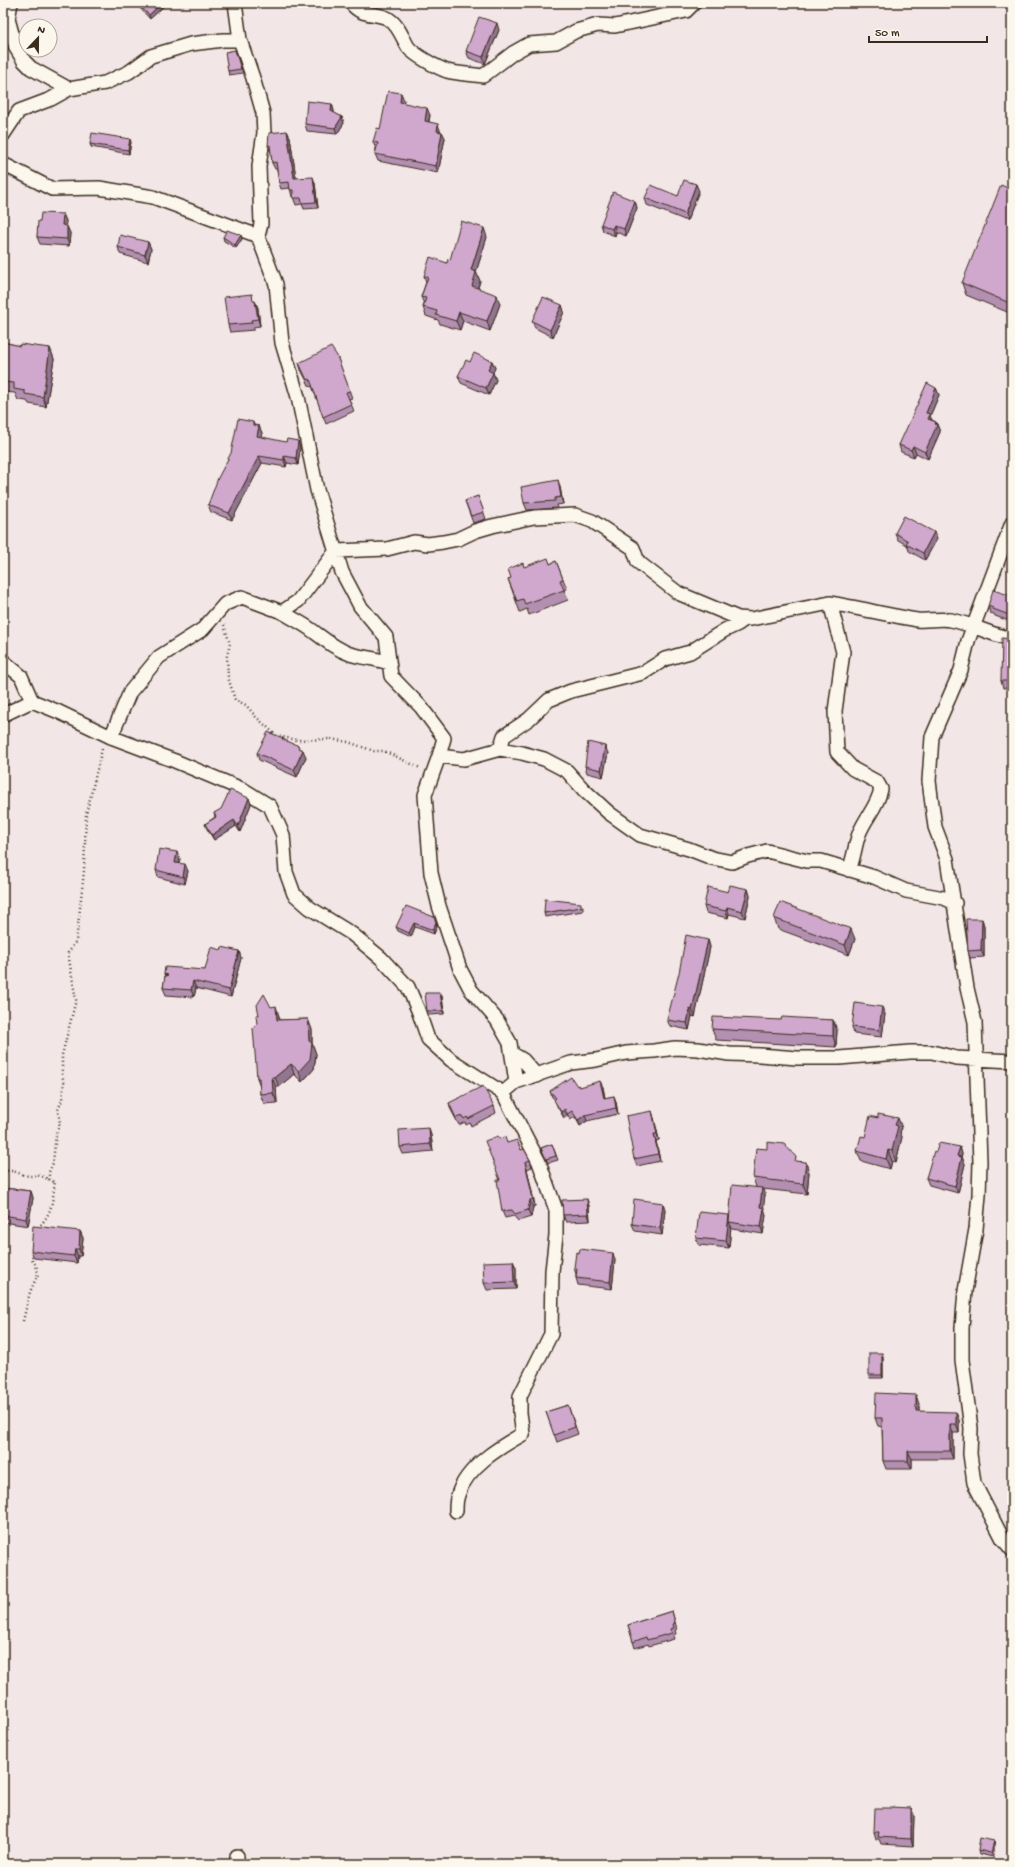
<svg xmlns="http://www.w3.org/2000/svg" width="1015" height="1867" font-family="'Gochi Hand',sans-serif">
<rect width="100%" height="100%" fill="#f2e7e6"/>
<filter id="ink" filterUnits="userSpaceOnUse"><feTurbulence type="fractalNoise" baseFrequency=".025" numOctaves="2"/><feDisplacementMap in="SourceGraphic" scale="8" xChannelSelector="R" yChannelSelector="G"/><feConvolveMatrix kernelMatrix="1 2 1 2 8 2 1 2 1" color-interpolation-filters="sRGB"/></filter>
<g filter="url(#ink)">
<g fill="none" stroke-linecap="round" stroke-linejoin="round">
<g stroke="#3b2a1e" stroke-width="16">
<path id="minor" d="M11,3L8,19L16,48L24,61L31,68L69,89
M235,3L240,40L253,78L263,113L264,133L259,166L261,224L258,236L276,284L282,343L298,397L317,490L342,572L360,606L386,637L391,676L421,707L444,738L439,756L425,795L431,873L439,906L460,969L471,990L497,1020L510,1043L516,1082L503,1093
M351,3C362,17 373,12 387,18C398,24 402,37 408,47C414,55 438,68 447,71C458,74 472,74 483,76L513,53L529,44L556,42L576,31L598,25L615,26L686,11L694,3
M3,135L19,111L51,99L69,89L105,83L129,72L151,56L191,44L223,40H240
M3,164L52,189L99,188L153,197L258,236
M1012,523L968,641L961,670L932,737L929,781L935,827L947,859L967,988L975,1022L980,1162L979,1195L976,1229L965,1291L962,1328V1360L971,1428L970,1454L974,1483L1003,1539L1012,1550
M830,603C859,608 888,615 917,620C928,621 940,618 951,620C972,624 991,635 1012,639
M282,612C292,618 304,624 313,631C325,640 336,649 350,654C363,658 376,658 389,663
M3,661L21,676L32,701L59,712L111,737L175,761L244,790L270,806L283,835L286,872L294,894L310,908L352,934L381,958L408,987L418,1010L428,1039L451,1060L503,1093L539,1162L556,1210V1235L552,1271L551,1334L520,1396V1413L523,1434C500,1447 466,1467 458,1495C456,1500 456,1506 456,1511
M3,715L32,701
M111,737L130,692L159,657L203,629L225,604L242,597L282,612L298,601L336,551L387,549L414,542L428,544L443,542L458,539L475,531L492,526L534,517L575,515L592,521L633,548L638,562L678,593L738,618L751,619L830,603L843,652L835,711L837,752L853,769L877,782L881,789C878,806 865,818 859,834C855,845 854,858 849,870
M500,749L504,736L529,719L549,700L571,691L643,673L665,659L690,652L725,630L738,624L745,619
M439,756L464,759L500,749L522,753L544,759L567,771L584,790L609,813L640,835L689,849L712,858L732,862L748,856L767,851L807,861H821L874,877L906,891L944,898L955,903
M513,1054L523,1060L537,1076
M516,1082L571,1063L596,1060L626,1053L654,1051L675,1048L698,1049L729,1054L760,1055L797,1058H839L910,1052H932L956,1058L1012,1061
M237,1856V1864"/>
</g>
<path stroke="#3b2a1e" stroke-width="2.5" stroke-dasharray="1 3" stroke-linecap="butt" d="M224,625L230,644L227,656L228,677L235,700L246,705L256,717L277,736L298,740L331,739L348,742L374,751H384L420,768
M3,1171C14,1170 15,1172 24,1175C35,1178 37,1172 49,1180V1172L53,1163L56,1133L60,1123L58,1110L62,1100L64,1082L62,1075V1055L76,1000L68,953L76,941L79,917L84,871L86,815L102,749
M38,1228C53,1212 52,1202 55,1182L49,1180
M23,1321L30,1292L38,1274L36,1265L32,1260L33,1252"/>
<use href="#minor" stroke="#fbf7ec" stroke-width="13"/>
</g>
<path fill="#b390b1" stroke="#3b2a1e" d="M137,3H167L150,19L138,6Z
M499,30L485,64L469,58L466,51Z
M235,50L243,73L229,75L228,71Z
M404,100L403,103L430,115L429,122L440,130V131L442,132L445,138L438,173L378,161L375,154L376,149L373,142L380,129Z
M332,104L334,111V113L342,117L344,123L337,134L307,131L305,124Z
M287,131L290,137L296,178L315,183L318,208L304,209L302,204L296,205L293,197H292L290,188L281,189L279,183L277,169H275L272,163L271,152L268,146Z
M131,142L129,154L91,147L90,144Z
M1012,190V314L966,295L962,283Z
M699,191L687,221L647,205L645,198L678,196Z
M635,201L637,208L626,236L616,232L615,236L603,231L601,224Z
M63,214L66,221L65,225L70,233L69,246L40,244L37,237L40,221Z
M241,235L242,239L236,248L224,241L223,237Z
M487,237L476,272L480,281L478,288L500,304L490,331L463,321L460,330L440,324L438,320L426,316L423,307L424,304L421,297L426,282L424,276L447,263L450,260Z
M148,242L151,249L148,262L120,254L118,247Z
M255,301L258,308L260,326L254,327V330L230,332L228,325Z
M562,305L564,312L553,337L535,328L532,321Z
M3,342L20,346L50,348L54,359L46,407L29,404L27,401L18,400L15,393L3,392Z
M337,356L352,398L349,399L354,411L326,424L312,386L310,387L301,370L299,363Z
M492,361L495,368L493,372V373L496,380L489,395L461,383L458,376L470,362Z
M936,388L939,395L930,416L932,420L936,422L940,432L928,459L916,453L914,457L901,452L899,445Z
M253,422L254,425L259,426L262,433L261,437L300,448L298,465L287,463L286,467L262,463L232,520L211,512L208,505Z
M560,487L563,504L557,505L558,508L527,510L524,503Z
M478,496L486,519L473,523L465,501Z
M895,533L937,539L925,560L909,551L907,545L898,540Z
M556,561L567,589L564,590L568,600L529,615L527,609L520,612L508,579L511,578L524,567L550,564Z
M1012,596V622L995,616L994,614L990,613L988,606Z
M1012,639V688H1003L1001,681Z
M283,739L300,749L306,757L297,777L259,760L257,753Z
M608,753L603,777L587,773L585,766Z
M251,804L240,832L236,826L214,840L207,829L205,824L215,817L214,813Z
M177,852L180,859L179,863L188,871L185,884L158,877L156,870Z
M748,889L750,896L745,918L729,914L728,918L706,913L704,906L728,892Z
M583,906V911L545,917L544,913Z
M434,917L437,926L434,934L415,927L411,937L398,931L396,927Z
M774,918L855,939L849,955L778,929Z
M982,919L984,926V957L970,958L968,951Z
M708,940L710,947L695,1017L692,1016L689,1030L670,1026L667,1020Z
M221,950L239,951L241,958L231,997L196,988L194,997L166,995L163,988L165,977L164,974L205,970Z
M442,996L444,1014L429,1015L427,1011Z
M271,1007L279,1016L280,1020L308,1019L312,1030V1043L316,1054L314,1069L302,1082L294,1074L279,1087H276L277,1103L264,1104L260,1094V1086L257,1078V1024L259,1015Z
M885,1014L882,1037L854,1034L852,1027Z
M781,1020H833L837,1030L836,1047L716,1040L712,1029Z
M577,1086L580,1087H603L605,1098L614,1096L616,1102L618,1114L587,1121L580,1126L575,1117L570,1120L568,1116L564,1118L557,1106L555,1100L552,1097L550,1091Z
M449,1103L494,1106L496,1113L471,1126L470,1123L466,1125L465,1122L459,1125L451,1110Z
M654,1118L659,1140L656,1141L660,1161L637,1166L634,1159Z
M902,1128L900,1132L902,1137L896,1162L892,1161L890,1169L861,1161L857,1151L865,1137Z
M431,1135L433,1151L403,1154L400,1147Z
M499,1139L521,1150L530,1160L532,1167L527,1169L535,1206L533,1207L531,1217L518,1221L514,1216L505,1218L502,1211L500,1180Z
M552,1144L558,1160L548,1163L541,1148Z
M960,1147L962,1154L961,1157H962L965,1164L958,1193L929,1185L926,1178L936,1152Z
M798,1161L809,1172L807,1194L763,1189L765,1194L763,1207L766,1215L763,1234L732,1229L731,1226L729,1248L699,1245L696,1238L729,1215L730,1218L756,1187L753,1178Z
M3,1188L31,1191L33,1198L28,1226L3,1222Z
M587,1199L589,1206L590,1221L566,1222L563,1215Z
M663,1203L665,1210L662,1235L635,1231L632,1224Z
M80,1231L83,1238L81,1256H78L77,1263L34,1258L31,1251Z
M615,1260L612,1289L578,1285L576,1278V1274L574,1268Z
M513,1261L516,1268V1289L487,1290L484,1283Z
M882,1353L883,1357V1378H870L869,1375Z
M919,1404V1411L959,1420V1433H953V1459H912V1469H886L883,1461L882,1427L878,1426L875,1418Z
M568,1405L578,1434L557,1442L546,1412Z
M672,1611L677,1629L675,1630L676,1634L673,1635L674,1639L649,1646L648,1644L635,1648L628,1625Z
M911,1808L914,1815L913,1846L881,1844L879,1839H876L874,1832Z
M995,1844L993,1857L979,1854L978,1850Z"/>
<path fill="#927690" stroke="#3b2a1e" d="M162,3H167L150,19L149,15Z
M497,23L499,30L485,64L483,57Z
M401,93L404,100L402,109L400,102Z
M332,104L334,111L333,117L331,111Z
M427,108L430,115L427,128L425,121Z
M342,117L344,123L337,134L335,128Z
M438,124L440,130L439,137L437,131Z
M287,131L290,137L297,184L294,178Z
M442,132L445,138L438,173L436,166Z
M130,139L131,142L129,154L128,150Z
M313,177L315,183L318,208L316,202Z
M696,184L699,191L687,221L685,214Z
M635,201L637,208L626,236L624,229Z
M63,214L66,221L65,232L62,225Z
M614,225L616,232L615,236L612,229Z
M67,226L70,233L69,246L67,239Z
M484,228L487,237L476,272L480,281L475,295L472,286L471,270Z
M241,235L242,239L236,248L235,245Z
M148,242L151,249L148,262L145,255Z
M497,295L500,304L490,331L487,321Z
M255,301L258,308L260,326L258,319Z
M562,305L564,312L553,337L550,330Z
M459,312L463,321L460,330L456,321Z
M50,348L54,359L46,407L43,397Z
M492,361L495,368L491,377L488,370Z
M493,373L496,380L489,395L486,388Z
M936,388L939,395L930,416L932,421L930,426L926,413Z
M936,422L940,432L928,459L925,452Z
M259,426L262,433L260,443L257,436Z
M298,441L300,448L298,465L296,458Z
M913,446L916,453L914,457L911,450Z
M259,456L262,463L232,520L229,513Z
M284,456L287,463L286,467L284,460Z
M558,480L560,487L563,504L561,497Z
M934,532L937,539L925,560L923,553Z
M605,746L608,753L603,777L601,770Z
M303,750L306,757L297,777L294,770Z
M249,798L251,804L240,832L238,826Z
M234,820L236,826L214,840L212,835Z
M177,852L180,859L178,870L175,863Z
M185,864L188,871L185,884L183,877Z
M748,889L750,896L745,918L742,911Z
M727,907L729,914L728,918L726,911Z
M982,919L984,926V957L981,950Z
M436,922L437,926L434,934L433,930Z
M414,923L415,927L411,937L409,933Z
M851,929L855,939L849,955L845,945Z
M708,940L710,947L695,1017L692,1010Z
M239,951L241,958L231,997L229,990Z
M193,981L196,988L194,997L191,990Z
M440,993L442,996L444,1014L443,1011Z
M276,1006L279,1016L281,1030L277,1020Z
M882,1007L885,1014L882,1037L879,1030Z
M690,1009L692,1016L689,1030L687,1023Z
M308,1019L312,1030V1043L316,1054L314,1069L302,1082L299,1071L309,1041Z
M833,1020L837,1030L836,1047L833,1036Z
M291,1064L294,1074L279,1087L275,1077Z
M272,1077L276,1087L277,1103L273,1093Z
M600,1081L603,1087L606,1104L604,1098Z
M614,1096L616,1102L618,1114L616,1108Z
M565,1109L568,1116L564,1118L561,1112Z
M652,1111L654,1118L659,1140L657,1134Z
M585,1115L587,1121L580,1126L578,1120Z
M898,1118L902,1128L900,1132L902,1137L896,1162L892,1151L895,1125Z
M429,1128L431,1135L433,1151L430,1144Z
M654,1134L656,1141L660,1161L658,1154Z
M960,1147L962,1154L959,1163L957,1156Z
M888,1150L892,1161L890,1169L886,1159Z
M962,1157L965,1164L958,1193L955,1186Z
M525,1162L527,1169L535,1206L533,1199Z
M806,1162L809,1172L807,1194L803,1184Z
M762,1188L765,1194L763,1214L760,1207Z
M31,1191L33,1198L28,1226L26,1219Z
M587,1199L589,1206L590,1221L588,1214Z
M530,1200L533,1207L531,1217L528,1210Z
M663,1203L665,1210L662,1235L660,1228Z
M764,1208L766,1215L763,1234L761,1227Z
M729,1215L731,1222H729L731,1226L729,1248L726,1241Z
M80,1231L83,1238L81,1256L79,1249Z
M75,1249L78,1256L77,1263L74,1256Z
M613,1253L615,1260L612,1289L610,1282Z
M513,1261L516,1268V1289L514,1282Z
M882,1353L883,1357V1378L882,1375Z
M916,1395L919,1404V1420L916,1411Z
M956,1412L959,1420V1433L956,1424Z
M950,1424L953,1433V1459L950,1451Z
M908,1451L912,1459V1469L908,1461Z
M911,1808L914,1815L913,1846L911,1839Z
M994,1841L995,1844L993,1857L991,1853Z"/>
<path fill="#d0a8ce" stroke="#3b2a1e" d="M137,3H162L149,15Z
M479,17L497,23L483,57L466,51Z
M235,50L241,69L228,71L225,52Z
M388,91L401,93L400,102L427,108L425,121L438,124L437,131L442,132L436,166L375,154L378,143L373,142L377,128L380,129Z
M307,101L332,104L331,111L342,117L335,128L305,124Z
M287,131L294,178L313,177L316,202L302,203L301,198H293V190H290L289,182L279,183L276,162L272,163L270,145L268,146L269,133Z
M92,133L130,139L128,150L90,144Z
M684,180L696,184L685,214L645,198L651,185L678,196Z
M1001,185L1012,190V304L962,283Z
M613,192L635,201L624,229L614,225L612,229L601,224Z
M41,213L63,214L62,225L67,226V239L37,237L38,221H40Z
M461,221L484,228L471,270L476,272L472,286L497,295L487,321L459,312L456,321L436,315L437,311L423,307L426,298L421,297L428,277L424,276L430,257L447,263L448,259L450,260Z
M227,230L241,235L235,245L223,237Z
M120,235L148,242L145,255L118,247Z
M252,294L253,301H255L258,319L251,320L252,323L228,325L224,297Z
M543,297L562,305L550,330L532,321Z
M3,342L20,346V344L50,348L43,397L25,394V391L14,389V383L3,382Z
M331,347L337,356L350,391L346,392L351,404L323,417L310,379L307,380L299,363Z
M474,353L492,361L488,370L493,373L486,388L458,376L466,360L470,362Z
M927,383L936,388L926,413L930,414L928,419L936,422L935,424L937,425L925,452L913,446L911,450L899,445Z
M238,419L253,422V425L259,426L257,436L286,442L287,439L298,441L296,458L284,456V460L259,456L229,513L208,505L218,478L231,453Z
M558,480L561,497L555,498V501L524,503L521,487Z
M478,496L484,512L471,516L465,501Z
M904,516L934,532L923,553L906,544L908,541L895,533Z
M548,558L550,564L556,561L563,579L560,580L564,590L525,604L523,599L517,601L508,579L511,578L508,569L523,563L524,567Z
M993,590L1012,596V616L993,609V608L988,606Z
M1002,638L1012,639V681H1001Z
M268,732L283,738L282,739L299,746L298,748L303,750L294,770L257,753Z
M588,742L605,746L601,770L585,766Z
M230,790L249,798L238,826L234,820L212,835L205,824L216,817L214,813L221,809Z
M159,849L177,852L175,863L185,864L183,877L156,870Z
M730,885L748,889L742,911L727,907L726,911L704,906L708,887L728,892Z
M545,899L581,903V907L544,913Z
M780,902L851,929L845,945L774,918Z
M406,906L434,917L436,922L433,930L414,923L409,933L396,927Z
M966,919H982L981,950L968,951Z
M686,935L708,940L692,1010L690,1009L687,1023L667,1020L679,973Z
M211,947L221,950L222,947L239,951L229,990L193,981L191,990L163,988L165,976L168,975L164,974L165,967L205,970Z
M425,993H440L443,1011H427Z
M264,994L271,1007L276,1006L277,1020L308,1019L309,1041L312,1043L310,1059L299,1071L291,1064L275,1077H272L273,1093L260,1094L259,1078H257L253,1028L257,1024L256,1015H259L257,1005Z
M855,1003L882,1007L879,1030L852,1027Z
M713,1017L781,1020L782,1017L833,1020V1036L712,1029Z
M571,1077L577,1086L579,1085L580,1087L600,1081L604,1098L614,1096L616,1108L585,1115L578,1120L572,1111L567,1114L565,1109L561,1112L554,1100L556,1098L550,1091Z
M483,1086L494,1106L468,1119L467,1117L464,1119L462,1116L456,1118L449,1103Z
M652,1111L657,1134H654L658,1154L634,1159L626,1116Z
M878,1114L898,1118L895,1125L898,1126L892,1151L888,1150L886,1159L857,1151L861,1136L865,1137L870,1116L878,1118Z
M429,1128L430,1144L400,1147L399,1130Z
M498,1136L499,1139L505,1137L507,1143L517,1140L521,1150L524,1149L530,1160L525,1162L533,1199L530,1200L528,1210L515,1214L512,1210L502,1211L497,1180H500L485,1141Z
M767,1142L784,1144L796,1157L795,1161L806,1162L803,1184L753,1178L756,1148L767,1149Z
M939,1143L960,1147L957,1156L962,1157L955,1186L926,1178L934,1151L936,1152Z
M552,1144L556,1156L546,1159L541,1148Z
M732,1185L762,1188L760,1207L764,1208L761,1227L729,1222Z
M3,1188L31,1191L26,1219L3,1215Z
M587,1199L588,1214L563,1215L562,1200Z
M634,1199L663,1203L660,1228L632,1224Z
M699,1212L729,1215L726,1241L696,1238Z
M33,1226L80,1231L79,1249H75L74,1256L31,1251Z
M580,1249L613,1253L610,1282L576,1278L577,1268H574L576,1252L579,1253Z
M513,1261L514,1282L484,1283L483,1262Z
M869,1353H882V1375H869Z
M876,1393L916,1395V1411L956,1412V1424H950V1451H908V1461H883L882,1418H875Z
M568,1405L575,1427L554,1435L546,1412Z
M672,1611L675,1623L673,1624L674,1628L670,1629L672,1633L647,1640L646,1637L633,1642L628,1625Z
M890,1807L911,1808V1839L878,1837L879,1832H874L875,1808H891Z
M980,1838L994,1841L991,1853L978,1850Z"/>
</g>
<rect width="1015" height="1867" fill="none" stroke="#fbf7ec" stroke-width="16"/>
<rect x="8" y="8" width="999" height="1851" fill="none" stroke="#3b2a1e" stroke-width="1.5" filter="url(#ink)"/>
<g transform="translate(38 38) rotate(22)"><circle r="19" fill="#fbf7ec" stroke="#aea59a"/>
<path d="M0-3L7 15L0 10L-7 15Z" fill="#3b2a1e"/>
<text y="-6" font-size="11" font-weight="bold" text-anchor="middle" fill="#3b2a1e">N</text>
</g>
<path d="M869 36v6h118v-6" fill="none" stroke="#3b2a1e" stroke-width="2"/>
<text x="875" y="36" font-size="12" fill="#3b2a1e" stroke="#fbf7ec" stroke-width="3" paint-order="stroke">50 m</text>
</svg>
